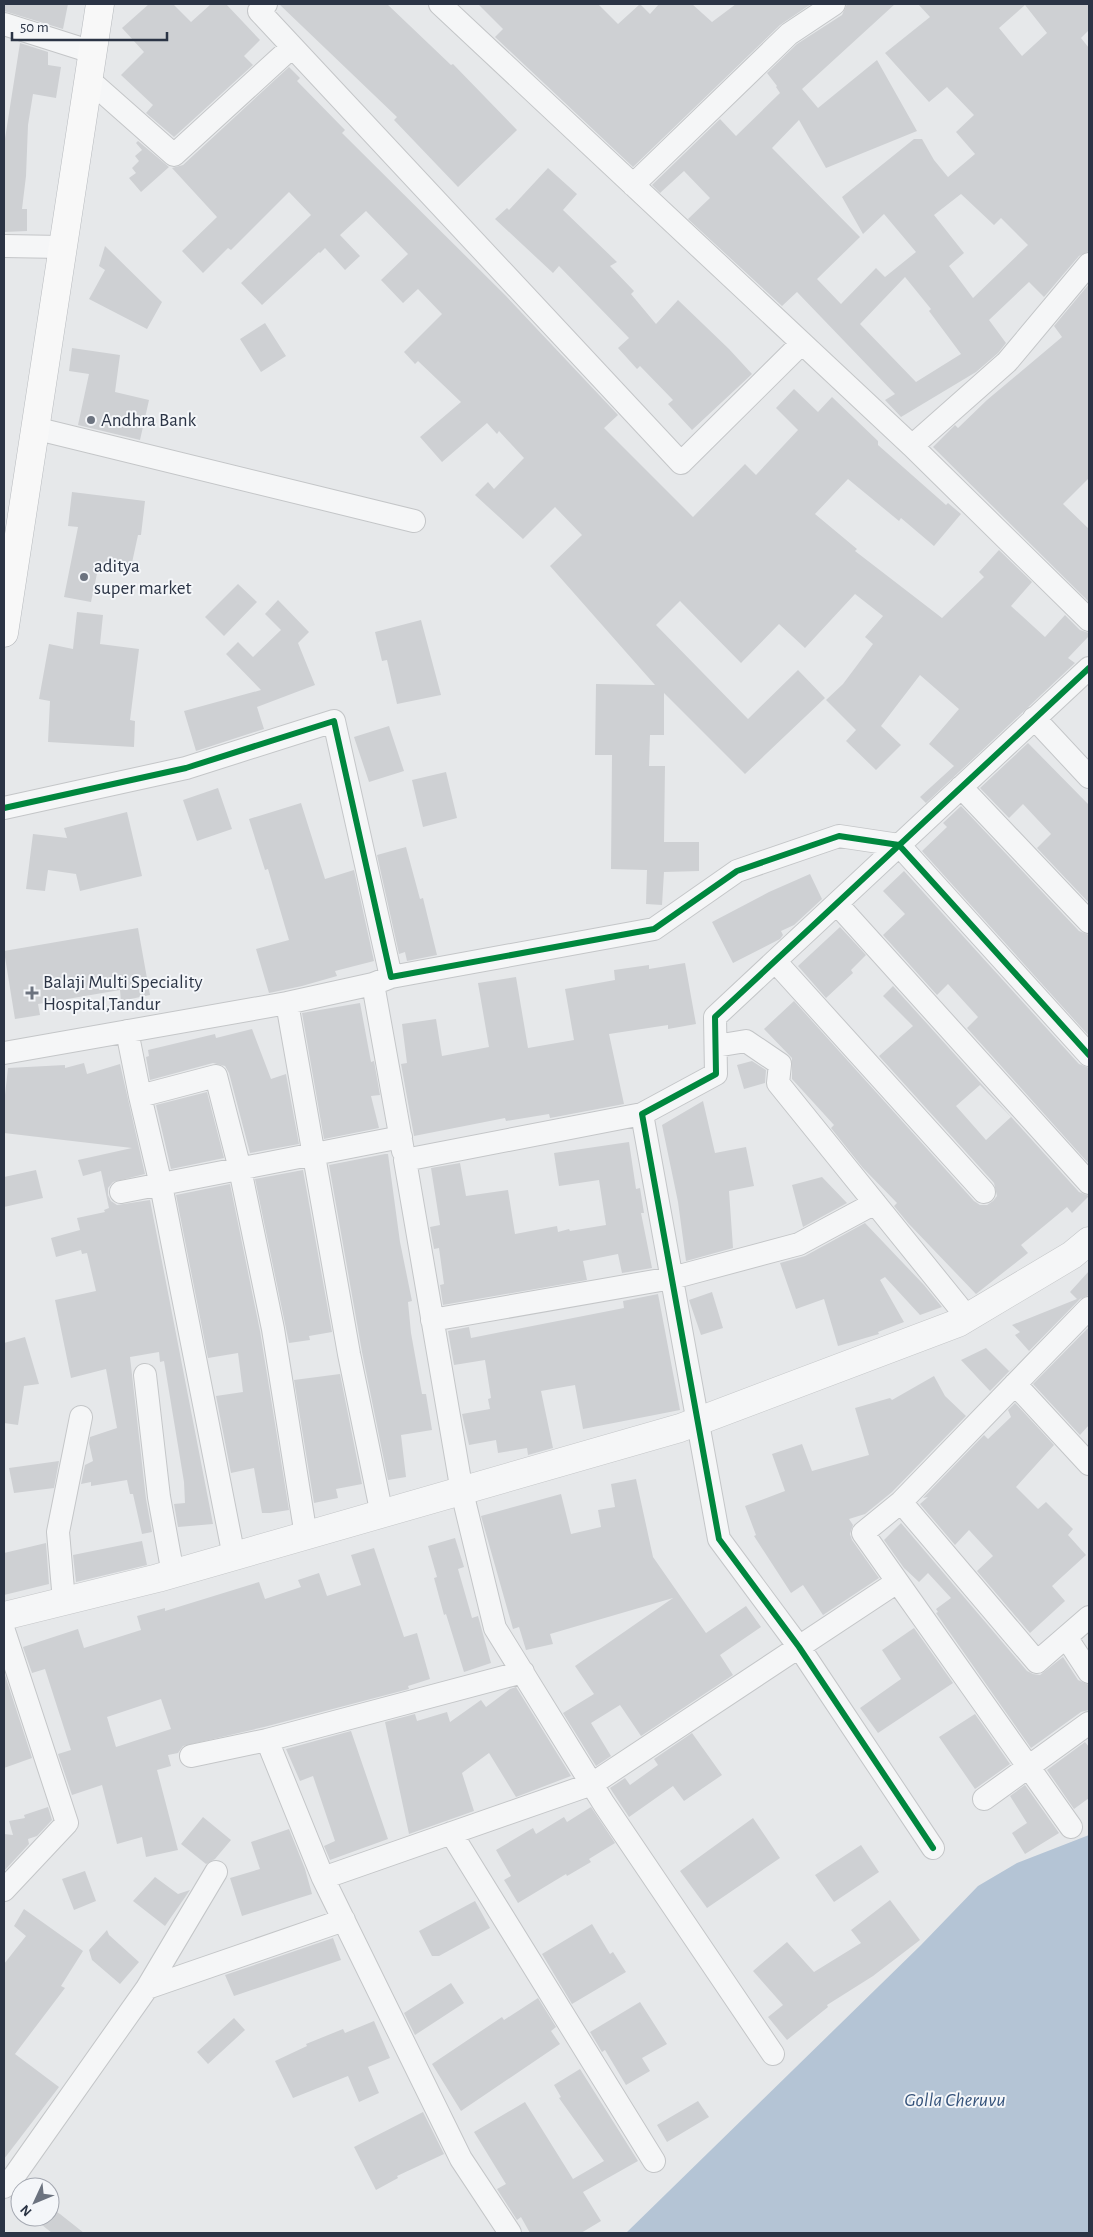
<svg xmlns="http://www.w3.org/2000/svg" width="1093" height="2237" font-family="'Alegreya Sans',sans-serif">
<rect width="100%" height="100%" fill="#e6e8ea"/>
<path fill="#b4c4d5" d="M1089,1835V2233H626L921,1945L978,1886L1017,1863Z"/>
<path fill="#ced0d3" fill-rule="evenodd" d="M4,4H68L63,29L4,11Z
M149,4H173L191,22L211,4H226L260,40L244,56L253,65L174,137L146,113L153,105L121,75L144,52L122,28Z
M279,4H387L451,65L453,64L517,130L458,187L394,120L397,117Z
M478,4H598L618,24L640,4L650,14L659,4H692L712,22L736,4H811L780,25L633,167L495,37L503,29Z
M847,4H895L802,89L818,108L877,60L917,131L826,168L799,120L772,148L860,237L817,279L841,304L876,268L885,277L916,252L884,214L863,234L842,197L914,139H922L934,160L948,177L975,154L956,132L974,115L947,87L929,102L885,53L930,17L918,4H1089V30L1081,38L1089,48V251L1079,256L1044,297L1029,282L989,320L1006,343L998,353L976,372L901,417L885,400L895,394L797,292L782,306L688,219L710,198L684,171L660,193L652,185L720,119L736,136L780,93L776,87L777,86L767,73L797,44L842,15ZM1025,5L1047,33L1022,56L999,28ZM961,194L994,225L1001,218L1028,245L973,298L949,266L964,253L934,215ZM905,277L931,309L929,311L961,354L916,382L860,324Z
M20,43L48,52V65L61,67L56,98L33,94L28,125L26,176L22,209H27V231L4,232V145Z
M289,67L300,78L297,81L345,130L342,133L505,295L618,415L604,428L693,517L745,464L756,475L798,430L776,408L794,389L818,412L832,397L878,441V445L946,505L948,503L961,514L934,546L901,518L899,521L848,479L815,514L857,549L855,551L942,618L984,577L979,572L999,550L1032,582L1011,606L1045,637L1065,615L1080,630L1089,633V636L1068,658L1075,663L926,803L920,797L954,766L929,744L959,709L920,675L881,726L901,745L876,770L846,741L856,730L826,700L843,684L873,644L865,637L883,616L855,594L805,648L779,624L741,663L680,601L656,625L748,719L798,670L825,698L745,774L664,693V735H650L649,766H665L664,842H699V871L664,872L662,905L646,904L647,870L611,869L612,755H595L596,684L655,685L550,566L582,535L555,507L523,539L475,495L488,482L494,489L524,458L499,431L497,434L487,423L442,462L420,437L461,402L418,361L415,364L404,352L442,314L418,289L403,303L381,280L408,254L366,211L340,235L360,256L345,270L325,248L320,253L319,252L262,305L241,283L311,215L289,192L231,250L228,248L203,273L182,251L217,217L172,168L183,165Z
M138,141L169,167L141,192L129,178L136,173L132,168L139,161L135,156L142,150L136,143Z
M548,168L577,194L563,210L617,262L610,266L634,291L631,294L656,324L678,300L729,349L752,374L692,430L668,404L673,400L640,366L637,369L618,348L629,338L559,266L553,273L495,219L507,208L509,210Z
M105,246L162,302L147,329L89,299L105,270L99,266Z
M1089,284V478L1063,504L1089,529V602L933,447L955,425L958,428L987,400L1062,337L1054,326Z
M265,323L286,356L261,372L240,339Z
M72,348L120,355L115,392L149,400L140,440L78,425L89,374L69,371Z
M72,492L145,501L141,535H138L130,572L99,564L91,602L64,597L78,527L68,526Z
M238,584L257,602L224,636L205,617Z
M278,600L309,632L298,643L315,685L257,707L264,729L196,751L184,711L261,690L226,654L238,642L253,657L281,630L265,614Z
M77,612L103,615L100,644L139,649L130,720L135,721L134,747L48,742L50,701L39,699L49,644L73,649Z
M421,620L441,695L397,704L387,660L382,661L375,632Z
M389,726L404,771L369,782L354,737Z
M1028,743L1089,805V903L1037,848L1051,834L1023,804L1009,818L980,788Z
M446,772L457,818L423,827L412,780Z
M218,788L232,829L197,841L183,800Z
M301,803L325,879L354,870L374,961L335,971L337,976L302,986L269,993L256,949L289,940L268,869L265,870L249,819Z
M961,806L1079,931L1089,935V1036L922,851L947,827L943,823Z
M127,812L142,876L80,891L76,874L48,870L45,891L26,889L33,834L67,838L64,828Z
M406,847L420,899L423,898L437,955L407,961L405,952L399,954L377,855Z
M904,871L1079,1064L1089,1068V1164L967,1028L978,1017L948,984L937,995L883,935L905,914L883,891Z
M810,874L822,899L794,925L781,931L783,935L780,939L733,963L712,922L769,892Z
M840,927L866,955L851,970L853,973L826,998L798,966Z
M138,928L150,995L121,1001L120,990L38,1004L40,1015L15,1019L4,951Z
M685,963L696,1024L668,1029V1025L609,1034L624,1104L550,1118L549,1114L506,1121L505,1118L414,1136L401,1064L407,1063L402,1024L436,1019L442,1056L489,1047L478,983L516,977L528,1048L574,1040L565,989L615,980L614,970L649,965V969Z
M893,986L1079,1192L1089,1196L1072,1213L1067,1207L1021,1245L1028,1253L976,1294L908,1223L894,1206L897,1203L863,1168L831,1128L834,1125L792,1079V1058L764,1029L794,1001L974,1201L980,1205H987L993,1201L997,1196L994,1183L879,1056L913,1026L883,996ZM980,1085L1011,1117L986,1140L956,1106Z
M360,1003L371,1062L374,1061L380,1095L371,1096L379,1128L324,1139L302,1013Z
M252,1029L271,1079L286,1074L299,1144L250,1153L229,1073L225,1066L213,1063L150,1080L146,1057L149,1056L148,1050L215,1034L216,1038Z
M752,1061L766,1070L765,1083L744,1089L737,1065Z
M84,1063L87,1074L120,1064L145,1174L113,1182L108,1188V1195L111,1201L117,1205L150,1200L213,1524L178,1527L174,1504L185,1503L184,1482L164,1361L160,1362L159,1352L130,1357L146,1499L152,1532L142,1534L133,1494H130L127,1480L91,1486V1482L81,1484L85,1465L93,1461L89,1443L90,1437L117,1428L106,1369L71,1378L55,1300L96,1291L87,1253L82,1254L81,1250L56,1257L51,1238L80,1230L77,1218L105,1212L104,1210L109,1208L101,1171L83,1176L78,1160L132,1148L4,1133V1104L8,1068L65,1065V1068Z
M207,1092L224,1158L171,1169L156,1105Z
M703,1101L715,1153L746,1147L754,1186L729,1191L733,1248L686,1261L678,1202L662,1125Z
M629,1142L636,1189L640,1188L644,1213H641L652,1268L622,1273L618,1254L583,1261L587,1280L443,1305L440,1285L444,1284L439,1248L434,1249L430,1227L440,1225L431,1168L460,1163L466,1196L508,1190L515,1234L557,1226L558,1232L569,1229L570,1231L606,1225L599,1180L559,1186L554,1153Z
M385,1154H388L400,1242L412,1301L408,1302L411,1333L422,1394H426L432,1430L401,1435L406,1477L388,1480L362,1352L329,1165Z
M36,1170L43,1198L4,1207V1177Z
M303,1170L332,1332L309,1336L310,1340L289,1343L255,1179Z
M822,1177L847,1203L803,1227L792,1185Z
M230,1184L260,1331L289,1510L270,1513H262L254,1468L231,1473L216,1396L243,1392L238,1353L208,1358L176,1195Z
M865,1223L924,1285L942,1307L920,1315L885,1277L880,1280L904,1322L878,1332L879,1334L838,1346L824,1299L796,1309L780,1263L805,1256Z
M1089,1271V1295L1080,1299L1029,1351L1015,1335L1020,1332L1012,1325L1077,1299L1070,1292Z
M712,1292L723,1328L701,1335L689,1300Z
M658,1294L680,1410L583,1429L575,1385L541,1391L553,1448L528,1455L527,1448L498,1453L496,1440L469,1445L462,1414L490,1409L488,1399L491,1398L485,1360L454,1365L448,1331L469,1327L471,1338L624,1308L623,1301Z
M1089,1327V1425L1080,1435L1033,1384Z
M25,1337L39,1384L24,1386L18,1425L4,1423V1343Z
M986,1348L1009,1371L1019,1361L990,1391L961,1360Z
M340,1374L362,1484L336,1489L338,1498L314,1503L294,1380Z
M934,1376L945,1396L966,1416L892,1492L865,1514L849,1519L853,1525L850,1534L852,1540L879,1578L823,1615L803,1585L791,1593L754,1536L756,1535L745,1506L785,1491L772,1454L802,1444L812,1471L869,1455L855,1408L890,1398L892,1400Z
M1015,1403L1054,1445L1016,1487L1038,1509L1046,1502L1073,1529L1068,1535L1086,1555L1052,1586L1065,1601L1030,1633L977,1571L993,1556L969,1530L955,1545L920,1504L928,1497L923,1498L984,1435L988,1439L1011,1417L1008,1410Z
M59,1461L54,1488L14,1493L9,1468Z
M636,1479L653,1557L706,1633L746,1606L761,1627L720,1655L733,1675L641,1736L620,1705L591,1723L611,1756L596,1766L563,1713L594,1694L575,1666L673,1598L550,1634L553,1644L526,1650L519,1627L513,1629L481,1516L561,1494L571,1534L601,1527L598,1510L615,1507L611,1484Z
M901,1523L1027,1671L1033,1674L1040,1675L1063,1657L1078,1680L1089,1685V1710L1081,1712L1031,1748L936,1613L938,1612L936,1609L951,1598L928,1573L919,1582L904,1568L884,1540Z
M455,1538L464,1567L458,1569L472,1618L478,1616L491,1663L464,1672L446,1614L444,1615L434,1578L437,1577L428,1546Z
M142,1541L147,1565L76,1582L73,1555Z
M46,1543L49,1584L4,1595V1553Z
M374,1548L404,1637L417,1633L430,1679L408,1686L409,1689L264,1727L183,1746L178,1753L168,1755L171,1766L157,1770L178,1850L146,1857L142,1837L117,1844L102,1785L72,1795L58,1754L71,1750L45,1669L32,1673L23,1647L78,1629L84,1648L141,1630L137,1616L165,1608V1611L259,1582L265,1599L301,1587L298,1580L319,1573L327,1596L361,1585L351,1555ZM161,1699L171,1729L116,1747L107,1717Z
M914,1628L953,1683L878,1733L860,1708L901,1679L882,1650Z
M4,1672L32,1758L4,1768Z
M516,1687L571,1776L516,1797L489,1753L462,1773L474,1811L409,1834L385,1722L415,1714L417,1721L447,1712L450,1722L481,1700L486,1707L510,1689Z
M975,1714L1010,1764L975,1789L939,1737Z
M351,1731L388,1839L330,1860L324,1846L335,1841L313,1776L300,1781L286,1749Z
M692,1733L722,1775L684,1801L673,1786L629,1817L610,1788L625,1778L630,1785L658,1765L654,1759Z
M1085,1742L1089,1747V1798L1074,1809L1047,1770Z
M1025,1785L1059,1833L1025,1854L1012,1833L1027,1823L1010,1796Z
M48,1807L52,1820L37,1836L28,1839L29,1844L4,1871V1834L13,1835L9,1821L25,1818L24,1815Z
M591,1807L615,1843L589,1859L591,1862L567,1876L566,1874L518,1903L504,1880L511,1876L496,1850L533,1828L536,1834L564,1817L567,1822Z
M203,1817L231,1840L215,1859L206,1864L181,1844Z
M753,1818L780,1858L707,1908L680,1871Z
M289,1829L305,1869L312,1894L242,1916L230,1878L260,1869L251,1842Z
M861,1845L879,1872L834,1902L815,1875Z
M85,1871L96,1901L74,1910L62,1879Z
M155,1877L178,1894L190,1890L165,1926L133,1901Z
M890,1900L920,1940L873,1976L827,2005L828,2007L787,2040L768,2017L783,2005L753,1971L787,1942L814,1972L861,1943L851,1930Z
M475,1901L490,1928L439,1956H432L419,1931Z
M24,1909L83,1951L61,1986L65,1988L15,2054L59,2087L4,2159V1964L26,1936L14,1926Z
M592,1924L610,1954L613,1952L626,1972L572,2004L542,1954Z
M107,1930L109,1935L139,1962L120,1984L92,1960L89,1950Z
M333,1938L341,1960L234,1996L225,1975Z
M451,1983L464,2003L415,2035L404,2013Z
M538,1998L556,2027L551,2031L560,2044L461,2111L432,2064L502,2017L504,2020Z
M640,2002L667,2044L642,2058L650,2071L626,2085L605,2050L602,2052L590,2032Z
M234,2018L245,2030L208,2064L197,2052Z
M374,2021L390,2058L368,2067L379,2093L359,2102L348,2076L293,2098L275,2061L307,2046L306,2044L343,2029L345,2033Z
M580,2069L638,2161L583,2192L601,2221L581,2233H530L521,2217L517,2220L497,2189L506,2184L474,2132L525,2102L573,2179L604,2161L559,2098L561,2097L554,2085Z
M698,2101L709,2117L667,2142L657,2125Z
M423,2112L444,2154L397,2176L398,2178L376,2190L354,2147Z
M20,2191V2207L10,2198Z
M50,2208L60,2214L84,2233H52L32,2217H50Z"/>
<g fill="none" stroke-linecap="round" stroke-linejoin="round">
<g stroke="#c4c6c8" stroke-width="24">
<path id="minor" d="M266,4L259,11L681,463L802,343
M440,4L912,446L1007,362L1089,264
M4,24L92,52
M88,79L174,155L292,47
M633,185L789,34L834,4
M4,246L62,247
M34,428L414,521
M912,446L1089,620
M1034,718L1089,777
M961,787L1089,922
M4,808L186,768L334,721L391,977L654,929L737,871L839,836L899,845L1089,1055
M837,904L1089,1183
M775,961L984,1192
M373,984L403,1151
M127,1031L140,1096L216,1076L240,1169L273,1329L306,1536
M716,1046L746,1041L780,1064L778,1083L967,1317
M4,1053L287,1003
M140,1096L161,1185L234,1557
M642,1114L405,1160L462,1492L495,1628L604,1804L773,2054
M121,1192L401,1137
M432,1320L672,1278L799,1244L875,1203
M145,1375L159,1497L173,1574
M1015,1384L1089,1464
M901,1502L1037,1662L1089,1617
M382,1515L349,1354L287,1003L373,984L391,977
M64,1601L58,1532L81,1417
M4,1631L67,1823L4,1890
M1066,1637L1089,1672
M191,1756L267,1740
M984,1799L1089,1723
M1071,1827L863,1533L901,1502L1089,1308
M451,1833L654,2161
M933,1848L799,1647L719,1539L642,1114L716,1074L715,1017L1089,668
M323,1878L267,1740L523,1672
M147,1988L344,1920
M4,2187L10,2182L147,1988L216,1872
M510,2233L461,2159L323,1878L592,1784L897,1582"/>
</g>
<g stroke="#c4c6c8" stroke-width="29">
<path id="tertiary" d="M4,1616L158,1578L680,1428L958,1323L1072,1255L1089,1241"/>
</g>
<g stroke="#b8bbbf" stroke-width="29">
<path id="trunk" d="M4,633L100,4"/>
</g>
<use href="#minor" stroke="#f5f6f7" stroke-width="22"/>
<use href="#tertiary" stroke="#f5f6f7" stroke-width="28"/>
<use href="#trunk" stroke="#f8f8f8" stroke-width="28"/>
<g stroke="#f4f6f9" stroke-width="9">
<path id="cycleway" d="M4,808L186,768L334,721L391,977L654,929L737,871L839,836L899,845L1089,1055
M933,1848L799,1647L719,1539L642,1114L716,1074L715,1017L1089,668"/>
</g>
<use href="#cycleway" stroke="#00873e" stroke-width="6"/>
</g>
<g fill="#6c737f" stroke="#f4f6f9" stroke-width="2">
<circle cx="91" cy="420" r="5"/>
<circle cx="84" cy="577" r="5"/>
<path d="M29.5 985.5h5v5h5v5h-5v5h-5v-5h-5v-5h5z"/>
</g>
<g text-anchor="middle" dominant-baseline="central" stroke-width="4" stroke-linejoin="round" paint-order="stroke">
<g font-size="19" fill="#2b3445" stroke="#f4f6f9" text-anchor="start">
<text x="101" y="420">Andhra Bank</text>
<text x="94" y="566">aditya<tspan x="94" dy="22">super market</tspan></text>
<text x="43" y="982">Balaji Multi Speciality<tspan x="43" dy="22">Hospital,Tandur</tspan></text>
</g>
<g font-size="20" font-style="italic" fill="#34527a" stroke="#f4f6f9">
<text x="955" y="2100">Golla Cheruvu</text>
</g>
</g>
<rect width="1093" height="2237" fill="none" stroke="#2b3445" stroke-width="10"/>
<g transform="translate(35 2202) rotate(226)"><circle r="24" fill="#f4f6f9" stroke="#a4a8b1"/>
<path d="M0-4L9 19L0 12L-9 19Z" fill="#6c737f"/>
<text y="-8" font-size="14" font-weight="bold" text-anchor="middle" fill="#2b3445">N</text>
</g>
<path d="M12 32v8h155v-8" fill="none" stroke="#2b3445" stroke-width="2.5"/>
<text x="20" y="32" font-size="15" fill="#2b3445" stroke="#f4f6f9" stroke-width="4" paint-order="stroke">50 m</text>
</svg>
